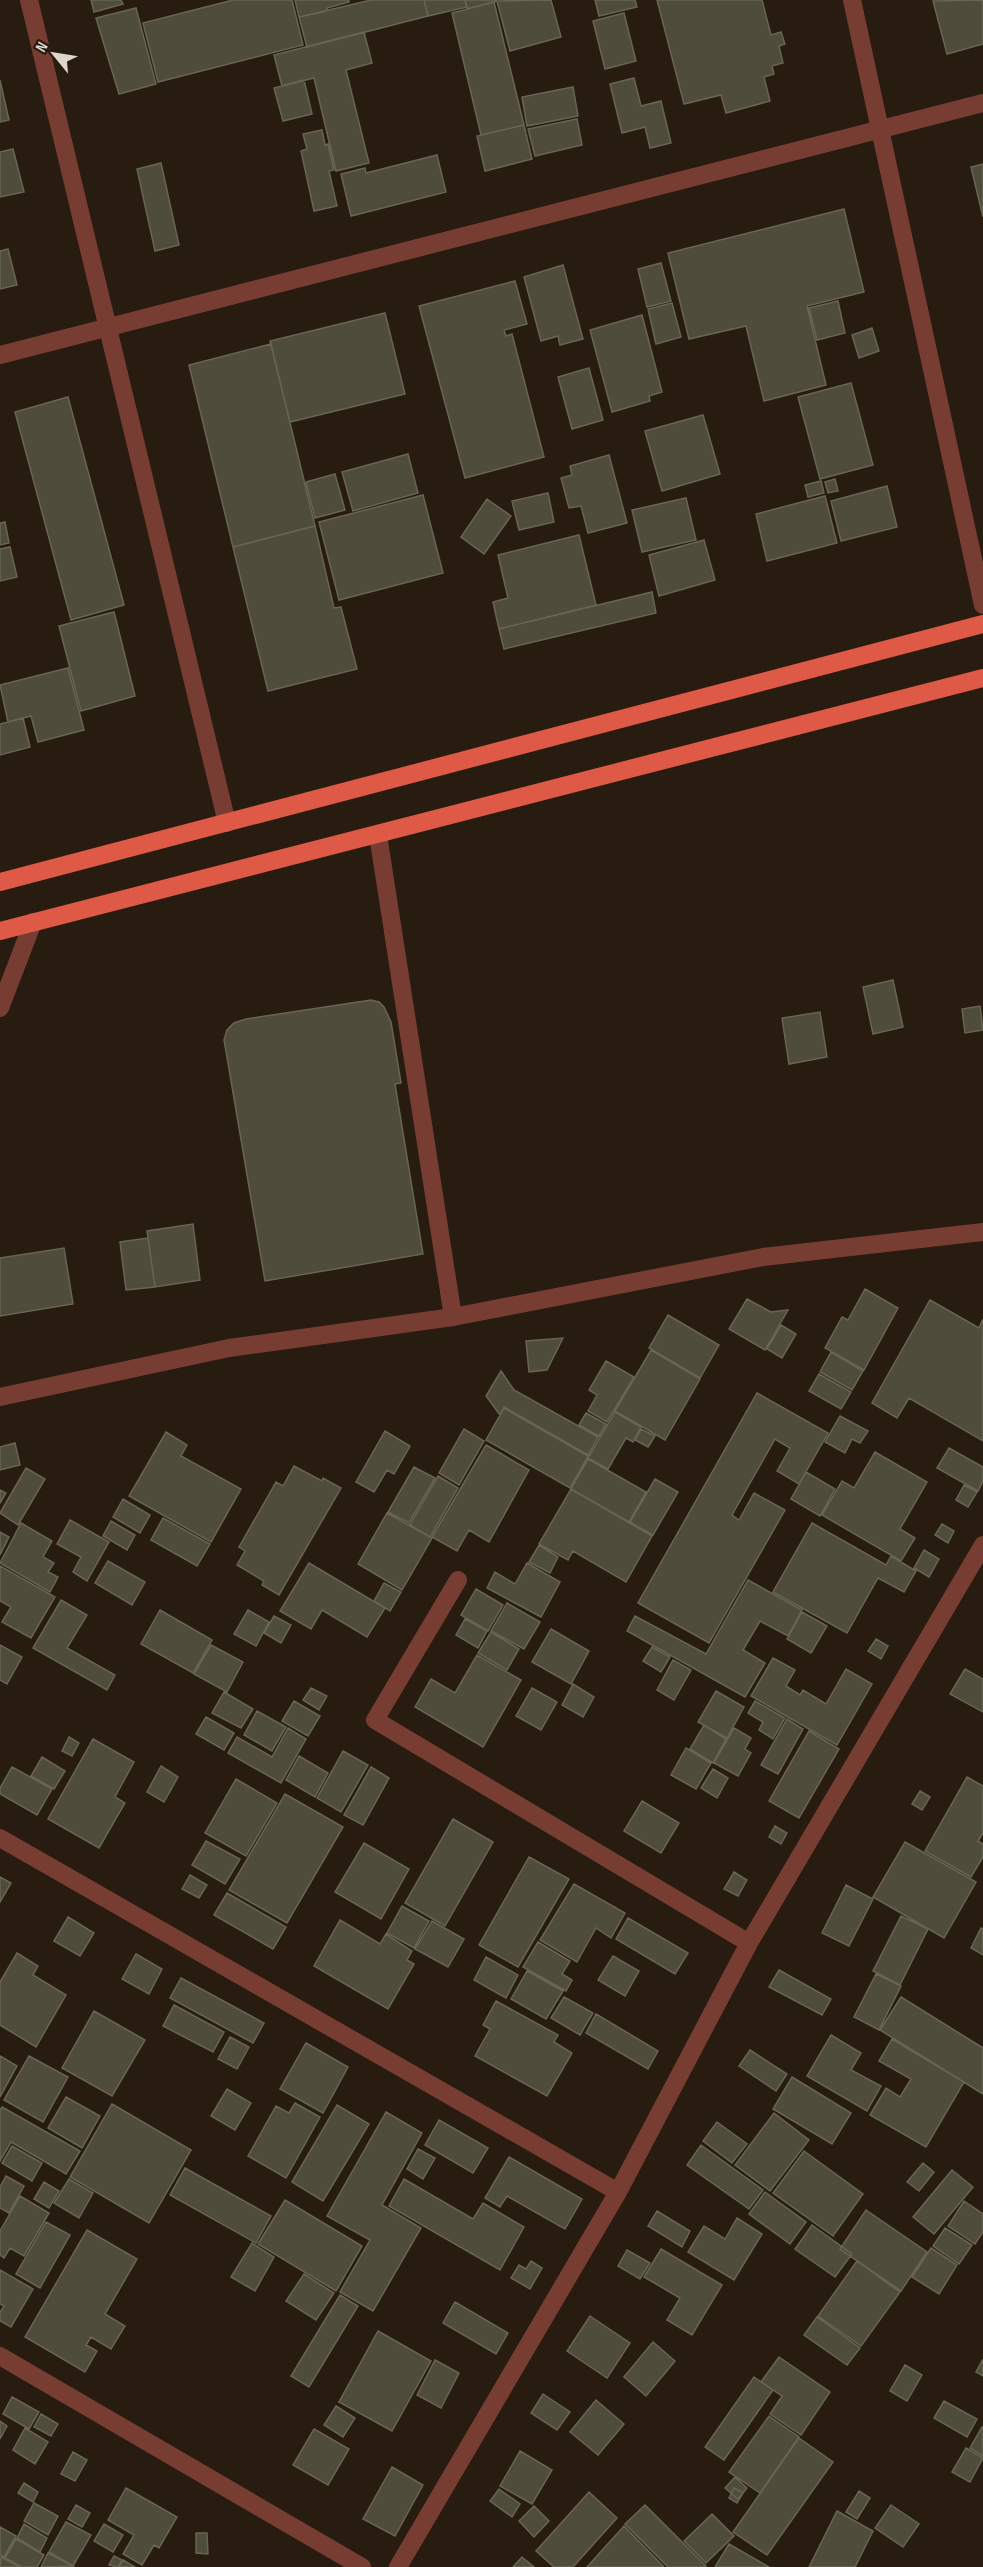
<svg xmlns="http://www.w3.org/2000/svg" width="983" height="2567" font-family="'Sofia Sans Condensed',sans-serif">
<rect width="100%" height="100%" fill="#281b10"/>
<path fill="#4f4c3b" stroke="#686553" stroke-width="1.5" d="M91,0H121L123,4L94,12Z
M233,0H292L303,45L158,82L143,23Z
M295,0H349V2L327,8V11L299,17Z
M371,0H424L428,16L307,47L299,17Z
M424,0H465L467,7L428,16Z
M465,0H496L497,1L467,9Z
M551,0L561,37L510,51L497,1Z
M595,0H635L637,7L599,16Z
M657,0H762L771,35L781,32L785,44L779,46L783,63L772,66L774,74L764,77L770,101L726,113L721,95L684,104Z
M983,0V44L947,54L933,1Z
M494,2L524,125L481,135L452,13Z
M136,8L156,84L119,94L96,18Z
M624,13L636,61L605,69L593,21Z
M364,32L372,63L346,70L369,163L336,171L314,78L282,86L274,55Z
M634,78L641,106L661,101L671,143L650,148L645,127L622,133L610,84Z
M0,80L9,120L0,122Z
M304,80L312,114L283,121L274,88Z
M573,87L578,116L527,126L522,97Z
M577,119L582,145L535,156L528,129Z
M524,125L532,159L485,171L477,136Z
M322,130L325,145L328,144L334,170L329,171L337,206L314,211L301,151L307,149L303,134Z
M13,149L24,192L0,197V152Z
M437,155L446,192L351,216L341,174L365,168L366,173Z
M161,163L179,245L155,251L137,169Z
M983,164V217L971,167Z
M844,209L864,292L807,306L826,385L764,401L746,326L689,339L668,253Z
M8,249L17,285L0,289V251Z
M661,263L671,301L647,307L638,269Z
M563,265L583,339L560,345L558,336L541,341L524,277Z
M515,281L527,324L504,330L506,336L512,334L544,457L465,478L419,306Z
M838,301L845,333L817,340L809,308Z
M672,303L681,337L656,344L648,309Z
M385,313L405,394L290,422L270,341Z
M642,315L662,392L649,396L650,401L612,412L590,330Z
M872,328L879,351L859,358L852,335Z
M271,344L315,526L233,547L189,365Z
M589,368L603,420L572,429L558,377Z
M851,383L873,465L820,479L798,397Z
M68,397L124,605L71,620L15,412Z
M703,415L720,474L662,491L645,431Z
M408,454L418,493L353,511L342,472Z
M609,455L627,523L588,533L581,506L569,508L561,478L572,475L570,466Z
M335,474L345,510L315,518L306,482Z
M835,479L838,491L828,493L825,482Z
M821,481L824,493L808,497L805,485Z
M887,486L897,527L841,541L831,501Z
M548,493L554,522L519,530L512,501Z
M423,495L443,573L339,600L319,522Z
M825,496L837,543L767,561L756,514Z
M686,498L696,540L642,552L632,510Z
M487,499L511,516L484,554L461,537Z
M5,522L9,543L0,545V523Z
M315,526L334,608L341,607L357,669L268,691L233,547Z
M579,535L596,605L499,629L493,602L508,598L498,555Z
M704,540L715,580L659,596L649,555Z
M10,547L17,577L0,581V549Z
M652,592L656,613L504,649L499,629Z
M114,612L135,696L81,711L59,626Z
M68,668L84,730L38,742L31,716L8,722L0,685Z
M23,718L30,747L0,755V724Z
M893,980L903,1027L873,1034L863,987Z
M371,1000L379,1002L384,1007L391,1022L401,1083L395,1084L423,1254L265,1281L226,1051L224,1040L227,1030L234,1023L246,1019Z
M980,1006L983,1030L965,1033L962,1009Z
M820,1012L827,1057L789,1064L782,1018Z
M193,1224L200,1280L155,1287L147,1231Z
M148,1238L155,1287L126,1290L120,1242Z
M64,1248L73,1304L0,1316V1258Z
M865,1289L898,1308L864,1370L825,1348L842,1317L848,1320Z
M747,1299L771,1312L788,1310L765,1350L729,1329Z
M930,1300L979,1328L983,1319V1441L909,1398L897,1418L872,1403Z
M668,1315L719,1345L700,1378L649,1348Z
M781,1325L796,1334L782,1358L767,1349Z
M563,1338L547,1370L529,1372L526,1341Z
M651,1350L700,1379L665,1440L615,1411Z
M831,1352L863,1371L852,1390L820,1372Z
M606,1361L634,1377L607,1422L588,1411L597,1395L589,1390Z
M501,1371L514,1390L598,1437L588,1455L504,1407L500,1415L486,1396Z
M819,1374L851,1392L841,1409L809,1391Z
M757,1393L828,1433L799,1484L777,1471L790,1448L775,1439L732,1515L739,1520L754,1493L785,1510L709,1643L638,1603Z
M504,1408L588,1456L570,1488L486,1440Z
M615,1412L641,1427L633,1442L626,1438L608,1469L588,1458Z
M586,1413L606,1424L599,1436L579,1425Z
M840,1416L868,1431L860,1443L852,1439L845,1453L825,1442Z
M464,1429L484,1441L459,1485L439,1473Z
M641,1429L655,1436L648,1447L635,1440Z
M385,1431L410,1446L394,1474L387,1470L374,1492L356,1482Z
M166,1432L187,1445L181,1456L241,1489L211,1542L129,1496Z
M15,1443L20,1465L0,1470V1447Z
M486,1445L529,1470L489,1542L469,1530L457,1551L432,1537Z
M949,1448L983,1467V1481L978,1491L937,1468Z
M875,1452L927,1482L900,1529L915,1538L901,1561L822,1515L842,1481L854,1488Z
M588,1459L646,1492L629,1522L571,1489Z
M294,1466L322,1481L323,1478L341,1488L279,1595L262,1585L264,1581L237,1565L245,1551L239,1547L276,1482L283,1486Z
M414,1467L435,1478L409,1523L388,1512Z
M26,1468L45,1479L18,1525L0,1513Z
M806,1472L835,1489L820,1516L791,1499Z
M438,1476L458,1488L430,1537L410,1525Z
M655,1479L678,1492L653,1535L630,1522Z
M964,1485L977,1492L968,1507L956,1500Z
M571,1489L652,1536L626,1582L573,1551L568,1560L539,1544Z
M0,1490L6,1493L0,1503Z
M123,1499L150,1515L140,1533L113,1517Z
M387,1513L432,1538L402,1590L358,1564Z
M163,1518L210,1544L197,1566L151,1540Z
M70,1520L109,1542L87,1581L73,1572L81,1557L57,1544Z
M111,1521L135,1535L127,1550L103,1536Z
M21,1523L52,1541L43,1557L54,1563L48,1572L58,1577L50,1592L0,1563Z
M812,1523L886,1565L891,1556L916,1571L904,1592L878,1578L847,1633L773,1592Z
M942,1524L954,1531L948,1543L935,1535Z
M0,1532L9,1537L0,1555Z
M539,1545L558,1557L550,1573L529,1562Z
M924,1550L939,1559L929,1577L914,1568Z
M108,1561L145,1582L132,1605L95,1583Z
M309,1563L385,1608L367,1637L322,1610L311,1629L280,1611Z
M527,1563L560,1582L541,1617L487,1588L495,1572L515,1584Z
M0,1566L55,1597L31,1638L2,1622L11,1607L0,1601Z
M748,1580L802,1610L788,1636L760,1621L743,1650L765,1663L745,1697L627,1631L635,1616L706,1654Z
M384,1583L401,1592L390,1611L374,1601Z
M476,1589L503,1605L488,1631L461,1615Z
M61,1600L87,1615L67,1648L115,1675L107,1690L33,1648Z
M507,1603L540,1622L524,1649L491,1631Z
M160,1610L212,1640L193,1673L141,1644Z
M248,1610L269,1622L256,1646L234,1634Z
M802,1612L827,1626L811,1653L787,1639Z
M274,1616L291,1625L281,1643L264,1633Z
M465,1619L487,1631L478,1648L456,1635Z
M551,1629L589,1651L571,1684L532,1662Z
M491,1632L519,1649L507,1670L478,1653Z
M876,1639L888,1646L881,1659L868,1651Z
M0,1645L22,1657L7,1684L0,1680Z
M211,1645L243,1662L227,1692L194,1674Z
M652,1647L670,1657L661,1672L643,1661Z
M477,1655L521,1680L483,1747L415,1707L431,1679L455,1693Z
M773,1658L795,1670L786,1686L800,1695L803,1690L826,1704L846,1669L872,1684L837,1745L751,1696Z
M673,1660L691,1670L674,1700L657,1690Z
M965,1669L983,1679V1712L950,1694Z
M573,1684L594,1697L583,1717L562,1705Z
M311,1688L327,1696L319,1710L303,1700Z
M532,1688L557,1702L541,1730L516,1716Z
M716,1691L744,1707L727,1738L698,1722Z
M224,1692L253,1709L241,1728L212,1713Z
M294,1701L320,1716L308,1736L282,1721Z
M755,1701L785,1718L773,1739L759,1730L763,1722L748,1713Z
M257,1711L286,1727L272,1751L244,1735Z
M206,1717L234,1733L224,1750L196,1734Z
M787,1719L803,1729L778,1774L761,1765Z
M704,1725L726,1739L713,1763L690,1749Z
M288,1728L306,1739L281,1783L228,1753L237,1737L272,1757Z
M734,1728L751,1738L745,1749L751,1753L738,1776L714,1763Z
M809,1731L839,1749L799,1818L769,1801Z
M69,1737L79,1743L72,1756L62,1751Z
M93,1739L134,1762L115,1797L125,1803L99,1848L48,1819Z
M686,1748L711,1763L696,1789L671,1775Z
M343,1751L368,1765L341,1812L317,1798Z
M299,1756L328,1773L315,1797L286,1780Z
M42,1757L65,1771L54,1789L31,1776Z
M161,1766L178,1777L164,1802L147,1792Z
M12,1767L52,1789L37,1815L0,1794V1788Z
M371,1767L389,1778L363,1825L344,1815Z
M713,1769L728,1778L717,1798L701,1788Z
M967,1777L983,1786V1833L978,1841L983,1844V1857L971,1877L925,1851Z
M236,1779L277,1803L246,1856L205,1833Z
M920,1791L930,1797L922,1810L912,1804Z
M285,1794L343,1827L287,1923L229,1890Z
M642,1801L679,1823L661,1853L624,1831Z
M453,1819L493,1842L445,1926L405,1903Z
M775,1826L787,1833L781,1844L769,1837Z
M206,1841L240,1859L225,1884L192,1865Z
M905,1842L976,1882L944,1938L873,1897Z
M364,1843L409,1869L381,1919L335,1892Z
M529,1857L569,1879L518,1967L479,1945Z
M734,1872L747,1880L738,1896L724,1889Z
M190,1875L207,1885L199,1898L182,1889Z
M0,1877L11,1883L0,1902Z
M574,1884L625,1913L611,1938L596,1928L577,1962L540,1940Z
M846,1885L873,1899L849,1946L822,1933Z
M227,1893L286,1927L273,1949L214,1915Z
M402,1906L429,1921L414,1948L387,1933Z
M901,1916L928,1929L900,1985L873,1971Z
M68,1917L94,1933L80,1956L54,1941Z
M628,1918L688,1953L675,1974L616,1939Z
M340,1920L380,1944L386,1934L412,1951L407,1960L414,1964L388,2009L314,1966Z
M432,1921L464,1939L448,1967L415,1949Z
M981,1928L983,1929V1955L971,1948Z
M538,1942L570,1961L562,1974L572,1980L566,1991L523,1967Z
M17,1953L38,1966L33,1975L66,1995L36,2047L0,2025V1982Z
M136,1954L162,1969L149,1994L122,1979Z
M613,1956L639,1971L625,1996L598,1980Z
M486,1957L518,1975L506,1998L474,1980Z
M779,1970L831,1999L822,2015L769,1987Z
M527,1971L563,1991L546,2019L511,1999Z
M876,1974L901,1986L879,2030L854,2017Z
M181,1978L264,2023L253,2043L170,1998Z
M564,1997L593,2013L580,2035L551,2018Z
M901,1997L983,2048V2094L880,2030Z
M496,2001L558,2035L554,2042L572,2053L547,2096L475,2056L490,2029L483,2025Z
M174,2005L224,2032L213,2052L163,2026Z
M94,2011L145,2040L112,2096L62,2068Z
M596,2014L658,2051L648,2069L586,2033Z
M831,2035L861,2053L851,2070L881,2086L867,2111L807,2076Z
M230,2037L249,2047L237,2069L218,2059Z
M892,2039L964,2082L926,2147L870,2115L886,2088L900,2097L911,2079L879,2061Z
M306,2043L348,2067L323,2113L280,2089Z
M750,2050L787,2074L776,2091L739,2066Z
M0,2056L17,2066L0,2097Z
M29,2056L68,2077L43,2122L4,2100Z
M792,2077L851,2113L832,2144L773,2109Z
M227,2089L251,2103L235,2130L211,2116Z
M66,2097L100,2116L82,2148L48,2128Z
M295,2103L320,2117L286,2178L248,2156L276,2106L289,2113Z
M112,2104L191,2150L149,2223L70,2177Z
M337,2105L369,2124L323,2201L292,2182Z
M2,2107L80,2151L66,2174L11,2142L0,2161V2110Z
M386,2112L422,2133L382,2205L421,2228L373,2311L340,2292L370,2240L327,2216Z
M774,2113L809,2140L770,2191L735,2165Z
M439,2120L488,2148L473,2173L425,2145Z
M717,2122L747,2144L732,2163L703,2141Z
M701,2145L763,2190L749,2209L687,2165Z
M12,2146L42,2163L32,2181L2,2163Z
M418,2149L435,2158L423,2179L407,2169Z
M804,2151L863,2194L833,2236L773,2193Z
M509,2157L582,2199L565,2229L507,2196L500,2207L485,2198Z
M923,2163L934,2172L919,2191L907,2182Z
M185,2168L271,2216L256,2243L170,2195Z
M952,2170L973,2187L934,2234L913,2217Z
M6,2176L24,2186L9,2213L0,2208V2187Z
M69,2179L93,2193L79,2218L54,2203Z
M404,2179L473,2219L483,2203L524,2227L500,2270L389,2206Z
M44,2182L59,2191L49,2208L34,2199Z
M765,2192L806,2222L790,2244L749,2214Z
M20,2196L49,2213L24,2256L10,2248L4,2258L0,2255V2231Z
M285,2200L362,2246L336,2291L258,2244Z
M964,2201L983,2214V2232L975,2244L948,2226Z
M866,2210L927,2252L901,2291L840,2249Z
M657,2211L690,2231L682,2247L648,2226Z
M737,2218L762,2234L734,2280L688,2252L704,2226L725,2239Z
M46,2222L70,2235L40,2288L16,2274Z
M812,2225L852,2254L835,2277L795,2249Z
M945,2228L972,2245L959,2264L933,2246Z
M87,2230L137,2259L105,2314L125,2326L111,2349L91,2337L86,2345L97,2351L85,2372L25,2337Z
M252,2243L274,2257L255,2291L231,2277Z
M931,2248L957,2265L939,2294L912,2277Z
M661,2249L722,2285L692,2335L667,2320L680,2298L644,2277Z
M627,2250L650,2263L640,2279L618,2266Z
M531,2261L542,2268L530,2289L511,2278L519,2265L526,2269Z
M857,2261L900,2292L861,2346L818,2316Z
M0,2270L33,2289L11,2327L0,2321V2312L4,2306L0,2304Z
M304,2274L334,2293L316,2320L286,2301Z
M340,2295L358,2306L309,2387L291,2376Z
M455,2302L508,2333L496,2354L443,2323Z
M590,2316L630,2343L607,2378L567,2351Z
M817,2317L860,2348L847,2365L804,2335Z
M378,2331L431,2361L392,2431L339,2402Z
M653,2342L675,2361L646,2396L624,2377Z
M779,2357L830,2392L801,2435L770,2414L782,2396L761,2382Z
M983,2359V2376L976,2372Z
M435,2360L459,2373L441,2408L417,2395Z
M905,2365L922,2375L907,2401L890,2391Z
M754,2377L773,2390L724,2460L705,2447Z
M543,2394L570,2412L557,2430L531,2413Z
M12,2397L39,2412L29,2429L3,2414Z
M596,2400L624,2424L598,2455L570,2432Z
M944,2401L977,2419L967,2437L934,2418Z
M336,2406L355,2418L343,2437L324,2425Z
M41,2414L58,2424L51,2436L34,2427Z
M769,2416L799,2437L760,2493L729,2472Z
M0,2421L7,2426L0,2439Z
M982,2427H983V2456L970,2448Z
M25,2428L48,2442L35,2464L13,2450Z
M314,2429L349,2449L328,2485L293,2465Z
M799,2438L833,2462L767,2555L733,2532Z
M966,2448L983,2458L970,2482L952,2472Z
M520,2451L552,2470L532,2504L500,2486Z
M73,2452L87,2460L75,2481L61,2474Z
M392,2467L423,2485L395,2536L363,2519Z
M735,2477L747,2488L738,2499L725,2488Z
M24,2483L38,2492L33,2502L18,2493Z
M126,2488L177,2517L159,2548L154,2545L142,2565L123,2554L134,2535L108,2520Z
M734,2488L743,2493L737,2503L729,2498Z
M499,2489L520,2504L512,2517L490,2501Z
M859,2491L870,2498L857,2519L846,2512Z
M589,2492L617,2518L573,2567H554L536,2551Z
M34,2503L58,2516L48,2535L24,2521Z
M76,2505L90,2513L82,2527L68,2519Z
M645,2505L706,2566L705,2567H668L625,2524Z
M891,2505L919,2524L903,2547L875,2528Z
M534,2506L549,2521L534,2537L519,2521Z
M837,2511L873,2531L855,2567H809Z
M712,2514L734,2536L706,2563L684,2541Z
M66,2522L91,2535L73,2566L49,2552Z
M24,2524L47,2538L40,2552L17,2538Z
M104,2524L123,2535L113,2552L94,2541Z
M624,2526L664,2567H587Z
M0,2527L16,2536L4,2557L0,2555Z
M196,2533H207L208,2554L196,2553Z
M16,2539L44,2555L37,2567H22L5,2558Z
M729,2544L769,2567H715Z
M48,2553L73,2566L41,2567Z
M114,2556L122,2560L118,2567L109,2565Z
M1,2557L20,2567H0Z
M522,2557L534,2567H513Z
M123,2560L135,2567H119Z"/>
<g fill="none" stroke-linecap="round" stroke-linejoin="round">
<path stroke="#773d33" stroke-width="18" d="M0,1008L33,922"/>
<path stroke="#773d33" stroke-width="18" d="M29,0L227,823
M852,0L983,605
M0,355L983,103
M378,835L453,1317
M0,1397L229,1348L453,1317L763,1257L983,1232
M458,1580L375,1720L749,1943
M0,1838L618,2192
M0,2356L362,2567
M398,2567L618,2192L749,1943L983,1545"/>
<path stroke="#df5a46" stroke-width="18" d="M0,882L983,624
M0,931L983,678"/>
</g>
<g transform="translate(54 54) rotate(300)" stroke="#281b10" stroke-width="4.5" paint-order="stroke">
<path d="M0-4.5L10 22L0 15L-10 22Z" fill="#ded5cd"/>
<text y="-9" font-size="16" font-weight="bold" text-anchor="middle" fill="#ded5cd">N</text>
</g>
</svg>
